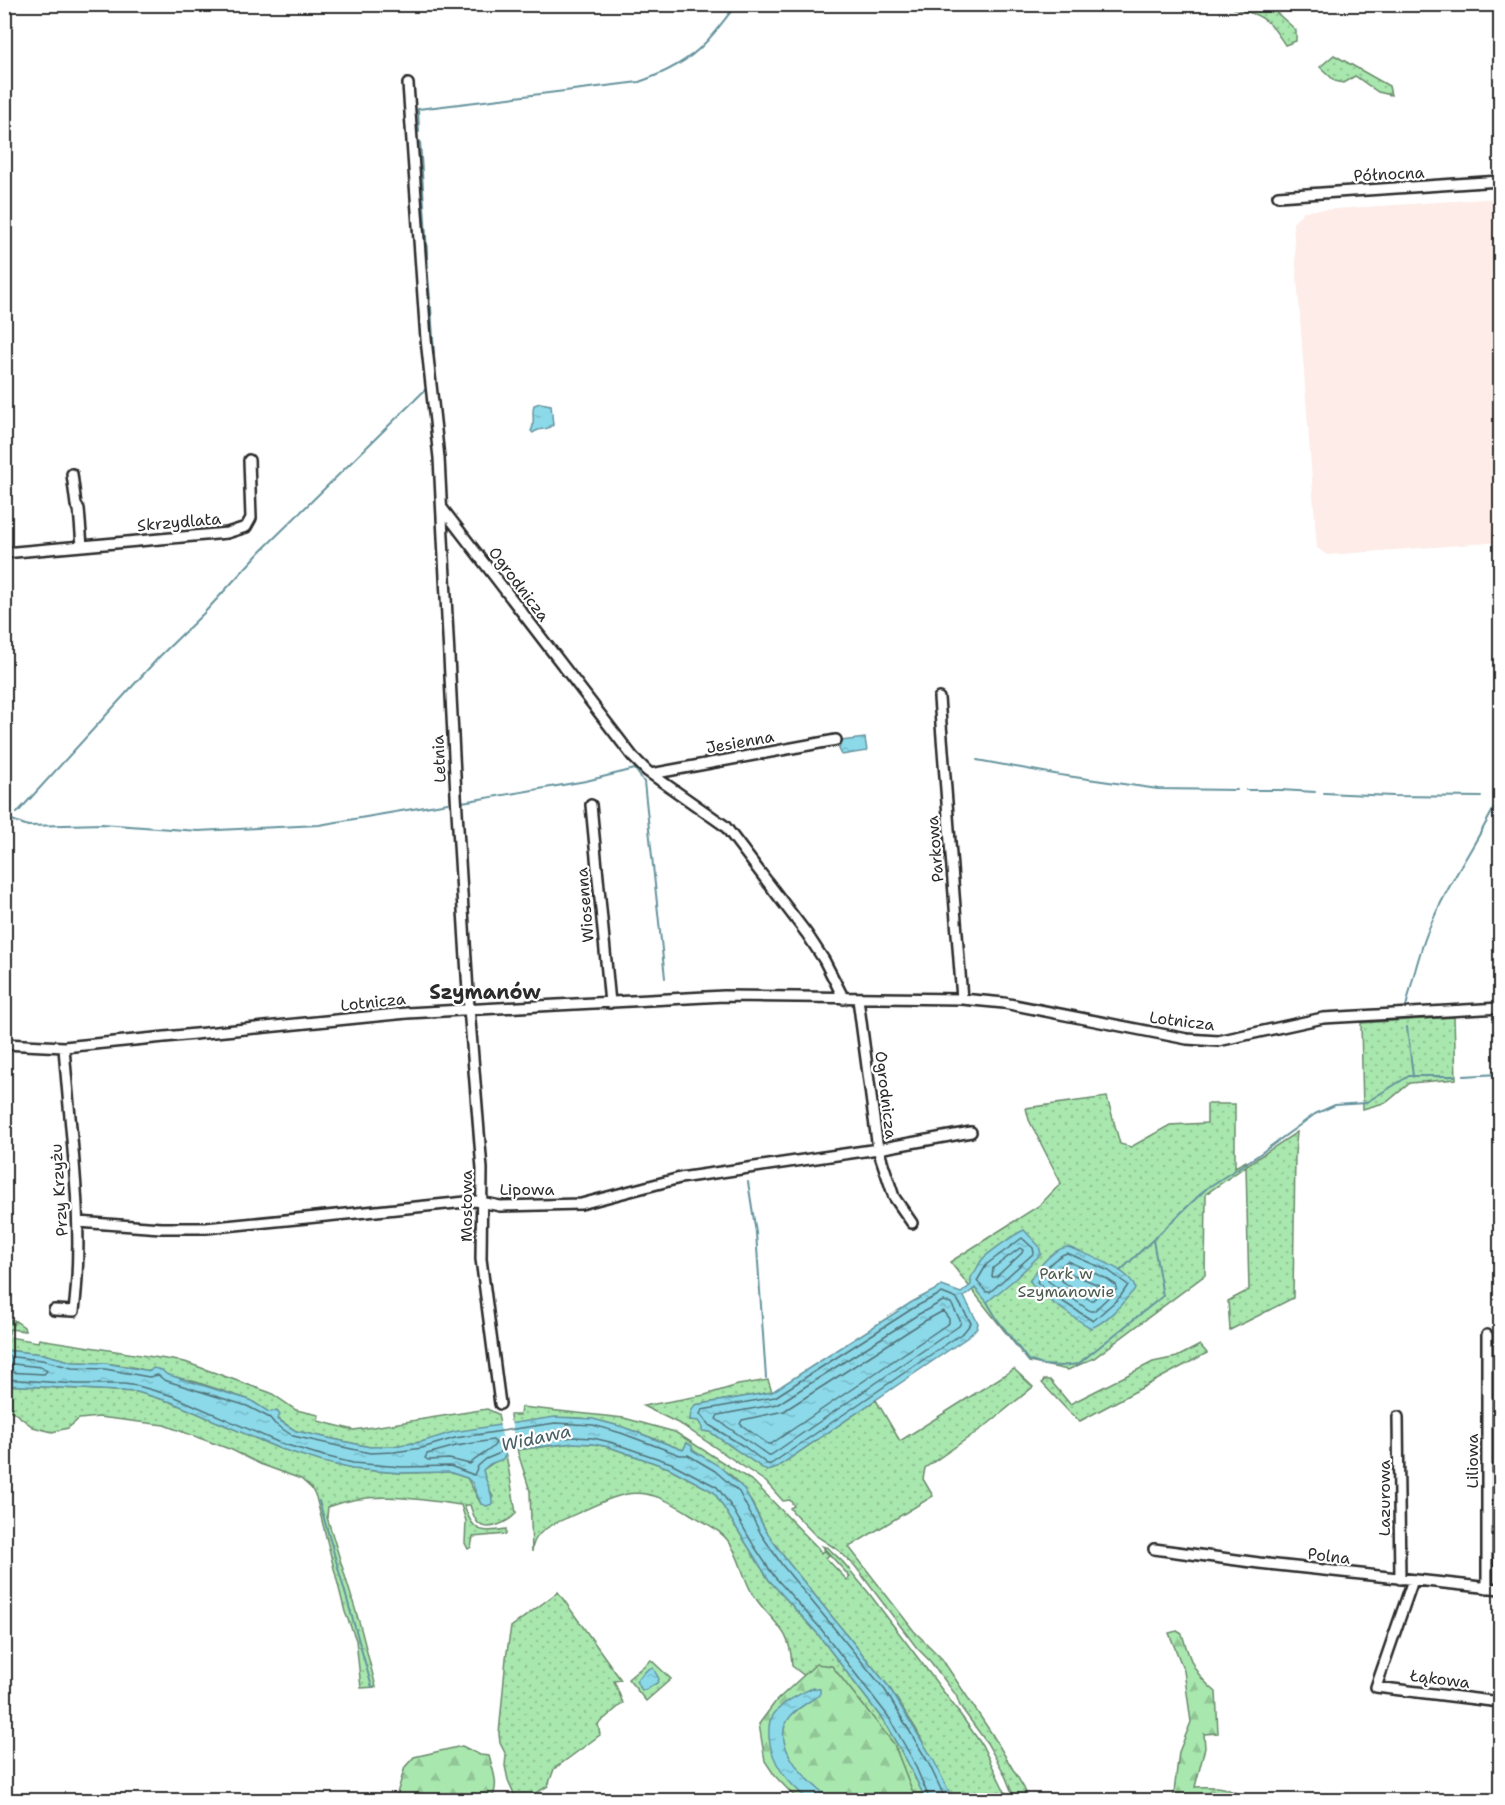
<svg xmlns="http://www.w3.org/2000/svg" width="1505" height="1805" font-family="'Shantell Sans',sans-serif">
<defs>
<pattern id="grass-dots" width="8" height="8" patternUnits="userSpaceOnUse" patternTransform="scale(1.5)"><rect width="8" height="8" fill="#a8e7ae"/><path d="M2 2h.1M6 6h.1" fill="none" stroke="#91c696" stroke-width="1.8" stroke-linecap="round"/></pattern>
<pattern id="forest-firs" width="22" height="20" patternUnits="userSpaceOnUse" patternTransform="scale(1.5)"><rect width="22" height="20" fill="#a8e7ae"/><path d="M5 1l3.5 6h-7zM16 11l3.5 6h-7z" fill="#91c696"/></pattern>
<pattern id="water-ripples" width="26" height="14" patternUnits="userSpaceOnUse" patternTransform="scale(1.5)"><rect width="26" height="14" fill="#8bd9e9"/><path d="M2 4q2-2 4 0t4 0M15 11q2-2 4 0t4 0" fill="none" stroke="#78bac8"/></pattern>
</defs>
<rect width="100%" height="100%" fill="#fff"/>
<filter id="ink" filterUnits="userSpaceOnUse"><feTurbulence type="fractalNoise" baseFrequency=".0167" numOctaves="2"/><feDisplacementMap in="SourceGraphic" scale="12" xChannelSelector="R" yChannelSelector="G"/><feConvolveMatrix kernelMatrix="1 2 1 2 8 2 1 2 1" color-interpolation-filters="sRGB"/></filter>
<g filter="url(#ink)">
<path fill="#fdece7" d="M1500,198V542L1327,555L1317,548L1293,223L1304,211Z"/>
<path fill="url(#grass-dots)" stroke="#6a896c" stroke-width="1.5" d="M1260,4L1269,6L1296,30V41L1285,45C1276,31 1268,18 1251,13C1243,10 1235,11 1229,5Z
M1334,55L1389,86L1391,95L1378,92L1355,76L1343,83L1335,81L1320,67Z
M1454,1017L1456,1079L1410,1083L1387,1102L1363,1109L1361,1023Z
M1107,1097L1120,1144L1131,1147L1170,1125L1207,1123V1104H1235V1167L1246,1161L1247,1165L1297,1132L1295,1154L1293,1298L1230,1330L1228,1301L1249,1290L1246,1166L1206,1194L1205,1275L1094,1358L1068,1370L1029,1362L950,1262L1040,1205L1061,1183L1029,1120L1026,1108Z
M4,1319L11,1320V1324L13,1325L14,1320L24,1327L25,1331L10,1329L8,1337L38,1342L39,1339L185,1362L271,1393L296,1410L319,1415L318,1421L354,1430L487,1409L498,1414L500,1425L421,1442L393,1446L370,1447L296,1431L250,1400L196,1382L132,1367L105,1363L73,1362L43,1354L5,1350Z
M1200,1345L1207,1353L1080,1421L1069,1412L1042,1383L1044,1380H1050L1070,1404L1153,1362L1177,1357Z
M1014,1369L1033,1387L988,1424L925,1468L923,1479L933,1496L849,1547L914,1631L942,1659L992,1734L1024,1788L1029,1800H1015L1004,1773L987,1743L960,1706L956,1695L930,1661L917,1648L855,1566L838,1550L815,1535L793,1512L790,1508L794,1506L790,1500L783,1501L766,1482L682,1425L643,1406L705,1395L738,1385L768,1380L772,1392L695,1405L690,1420H698L704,1431L710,1432L767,1471L774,1469L876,1400L900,1441Z
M4,1385L137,1392L171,1402L278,1448L352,1469L401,1473L449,1472L467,1478L481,1504L493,1497L485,1482L483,1470L506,1454L516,1513C510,1521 488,1533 478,1523C474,1519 472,1511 470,1505H464C472,1531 480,1534 506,1529V1534L473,1537L471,1547L468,1549L465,1543L466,1521L461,1505C418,1499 370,1490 328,1507L327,1517L360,1625L376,1687L361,1688L356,1640L345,1612L316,1497L311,1488L301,1479L260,1464L232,1450L164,1425L99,1417L79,1419L68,1428L52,1432L33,1427L12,1411L5,1409Z
M521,1407L624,1418L675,1432L754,1482L818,1548L821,1553L824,1550L829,1555L826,1558L847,1580L850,1577L822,1546L828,1548L843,1562L868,1592L955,1707L982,1745L1009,1800H953L916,1729L889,1687L787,1561L766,1531L752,1503L732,1476L692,1450L687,1443L683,1450C654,1439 625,1426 595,1420C567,1414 539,1420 511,1424L510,1415H520Z
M574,1443L593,1444L609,1447L669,1468L714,1492L769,1580L817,1633L883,1720L907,1761L926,1800H916L806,1677L792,1666C791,1628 773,1624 754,1596C743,1580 740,1556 729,1542C720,1530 704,1522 692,1515C637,1480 625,1492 569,1517C553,1524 532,1532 532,1552L530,1491L517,1450Z
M558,1592L621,1680L614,1681L623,1703L598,1724L600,1735L554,1769L548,1786L529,1797L516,1798L508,1780L505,1766L506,1755L500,1743L499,1734L506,1658L511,1627Z
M651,1660L671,1679L646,1701L628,1679Z"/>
<path fill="url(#forest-firs)" stroke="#6a896c" stroke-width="1.5" d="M1177,1631L1182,1634C1190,1661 1194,1674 1216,1692L1218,1733L1204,1734L1205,1748L1195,1787C1221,1786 1226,1787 1250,1800H1173L1179,1752L1191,1722L1184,1671L1169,1633Z
M816,1664L832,1666L894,1744L916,1800H798L775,1776L765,1761L759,1724L776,1701Z
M462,1746L480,1755L489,1756C493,1771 500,1785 491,1800H395L405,1767L414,1757Z"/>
<path fill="url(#water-ripples)" stroke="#65939d" stroke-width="1.5" d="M540,403L551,405L553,425C548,431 539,427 533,433L531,431C536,423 531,414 534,405Z
M865,738L867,751L842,755L839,749L841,741Z
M1024,1230L1039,1246L1041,1254L1015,1279L987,1302L975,1288L964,1297L978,1323L977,1328L968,1337L774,1469L767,1471L710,1432L702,1431V1426L698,1421L690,1420L691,1412L695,1405L772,1392L912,1302L942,1286L961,1293L971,1285V1277C976,1272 977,1267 981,1261C986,1254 1015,1234 1024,1230Z
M1068,1247C1085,1254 1132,1269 1135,1289C1123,1302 1109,1321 1091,1328C1079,1321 1032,1291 1030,1280C1038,1268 1053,1248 1068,1247Z
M4,1350L43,1354L73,1362L105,1363L150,1371L153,1368L162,1370L166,1374L250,1400L269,1412L277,1411L280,1415L277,1419L296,1431L370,1447L393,1446L421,1442L453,1432L555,1417L593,1419L623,1427L683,1450L687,1443L692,1446V1450L719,1466L744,1489L766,1531L787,1561L889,1687L933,1759L953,1800H926L907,1761L883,1720L817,1633L769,1580L714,1492L669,1468L609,1447L593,1444L574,1443L519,1449L506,1454L503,1459L490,1464L483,1470C485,1481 493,1492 492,1504L487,1506L481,1504L472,1483L467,1478L449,1472L401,1473L352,1469L323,1462L278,1448L171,1402L137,1392L5,1385Z
M653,1668L659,1679L657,1683L645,1690H642L636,1681L648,1669Z
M812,1688L820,1689V1695C810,1701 797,1708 790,1717C767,1746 811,1784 832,1800H809C789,1784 772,1765 769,1738C769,1732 768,1724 771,1719C778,1704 798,1695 812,1688Z"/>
<path fill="#fff" d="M511,1421L517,1452L507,1458L499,1422Z"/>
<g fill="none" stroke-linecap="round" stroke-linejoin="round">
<path stroke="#517177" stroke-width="1.5" d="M1022,1238L1033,1248L1034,1253L990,1292H986L977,1281L987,1264Z
M1020,1248L1023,1250L1022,1253L996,1277H992L993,1268Z
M1067,1253L1109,1271L1128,1285L1120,1297L1093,1321L1048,1292L1037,1282C1041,1272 1056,1256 1067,1253Z
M1067,1261L1105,1278L1116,1285L1117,1289L1094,1311H1090L1048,1281L1049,1278Z
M1067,1272L1101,1286L1103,1290L1093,1300H1090L1062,1281L1061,1278Z
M942,1293L957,1299L971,1323L964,1332L771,1464H767L745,1447L709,1425L700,1414L702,1410L775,1397L915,1307Z
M943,1301L951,1303L961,1322L959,1326L771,1455H768L716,1419L718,1415L778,1404L919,1314Z
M943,1311L949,1319V1323L771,1444H768L740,1424L742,1420L784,1411L923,1322Z
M4,1356L42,1360L72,1368L105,1369L149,1377L158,1375L164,1380L247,1406L270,1418L275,1424L293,1436L370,1453L394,1452L422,1448L455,1438L555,1423L593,1425L621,1433L680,1455H688L715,1471L739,1492L761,1534L782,1565L885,1690L928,1762L946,1800
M4,1363L41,1367L47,1371L44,1374L4,1372
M4,1379L77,1384H124L138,1386L173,1396L280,1443L324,1456L353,1463L402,1467L450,1466L474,1475L478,1466L486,1459L498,1454L503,1448L517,1443L574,1437L593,1438L610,1442L671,1463L717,1487L731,1506L754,1546L774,1576L821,1629L888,1716L912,1758L930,1800
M493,1440L496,1443C492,1451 477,1456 470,1464L449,1459L428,1460L425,1458L427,1454L456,1446Z"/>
<path stroke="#65939d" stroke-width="2" d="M419,132L418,109L639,82C662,74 687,62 704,44C716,32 726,17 737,4
M420,141L428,268
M428,276L430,299
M431,307L434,354
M435,366L436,378
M977,760L1060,775L1158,789L1237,790
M1246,790H1280L1315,792
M1324,793L1393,796L1481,797
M462,802L586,781L635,769L644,782L665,978
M17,813L160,656L204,613L261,551L427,388
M4,817L28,826L102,824L198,831L319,825L448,803
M1406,1007C1412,981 1418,956 1428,931C1447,884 1478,842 1500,796
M1407,1027L1413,1076
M1463,1076L1500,1074
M748,1182L756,1233L766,1378
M1120,1271L1207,1188L1257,1156L1315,1114L1335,1105L1365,1103L1409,1076H1455
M987,1302L997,1319L1028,1360L1043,1365L1061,1366L1078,1364L1163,1296L1153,1240
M319,1501L372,1687"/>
<g stroke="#2b2b2b" stroke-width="14">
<path id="minor" d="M408,84L426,339L439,458L456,795L469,1008L482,1169L481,1259L500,1404
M1278,196L1500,181
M72,474L76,505L79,509L82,546
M442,508L633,757L647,771L725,826L807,934L824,960L844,999
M4,553L227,533L246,527L251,518L249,460
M939,698L962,999
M651,774L836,740
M591,805L610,1003
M858,999L878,1149L894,1197L912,1223
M4,1044L64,1047L407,1013L724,996L962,999L1004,1003L1187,1039L1218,1041L1323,1018L1500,1008
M78,1222L161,1228H206L476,1201L500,1206L581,1204L680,1178L878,1149L971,1132
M54,1310L74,1311C85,1224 70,1134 64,1047
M1398,1417L1400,1579
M1154,1549L1259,1563L1500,1589
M1413,1580L1376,1687L1500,1702
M1487,1588V1335"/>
</g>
<use href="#minor" stroke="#fff" stroke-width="9"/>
</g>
</g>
<g text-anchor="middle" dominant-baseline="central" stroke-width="4.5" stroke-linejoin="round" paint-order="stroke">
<g font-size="16" fill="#2b2b2b" stroke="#fff">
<text transform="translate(1389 174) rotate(-3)">Północna</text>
<text transform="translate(179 522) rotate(-5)">Skrzydlata</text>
<text transform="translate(519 584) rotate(53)">Ogrodnicza</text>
<text transform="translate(740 742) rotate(-10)">Jesienna</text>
<text transform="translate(439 759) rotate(-93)">Letnia</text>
<text transform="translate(935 849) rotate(-95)">Parkowa</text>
<text transform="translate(585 905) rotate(-95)">Wiosenna</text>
<text transform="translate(373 1002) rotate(-6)">Lotnicza</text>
<text transform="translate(1182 1021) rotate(7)">Lotnicza</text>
<text transform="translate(886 1095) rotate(83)">Ogrodnicza</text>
<text x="527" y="1189">Lipowa</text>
<text transform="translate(59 1190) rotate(-94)">Przy Krzyżu</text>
<text transform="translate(466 1206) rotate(-90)">Mostowa</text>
<text transform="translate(1472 1461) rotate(-90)">Liliowa</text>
<text transform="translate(1384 1498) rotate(-90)">Lazurowa</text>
<text transform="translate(1329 1556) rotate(7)">Polna</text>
<text transform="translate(1440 1679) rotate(7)">Łąkowa</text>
</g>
<g font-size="16" fill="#4a5a4c" stroke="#fff">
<text x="1066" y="1273">Park w<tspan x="1066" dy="18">Szymanowie</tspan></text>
</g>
<g font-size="18" font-style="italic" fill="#485f64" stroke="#fff">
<text transform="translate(536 1438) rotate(-12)">Widawa</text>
</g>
<g font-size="20" font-weight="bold" fill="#2b2b2b" stroke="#fff">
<text x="485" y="992">Szymanów</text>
</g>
</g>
<rect width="1505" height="1805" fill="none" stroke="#fff" stroke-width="24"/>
<rect x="12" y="12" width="1481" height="1781" fill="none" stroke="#2b2b2b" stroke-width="2" filter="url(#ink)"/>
</svg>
